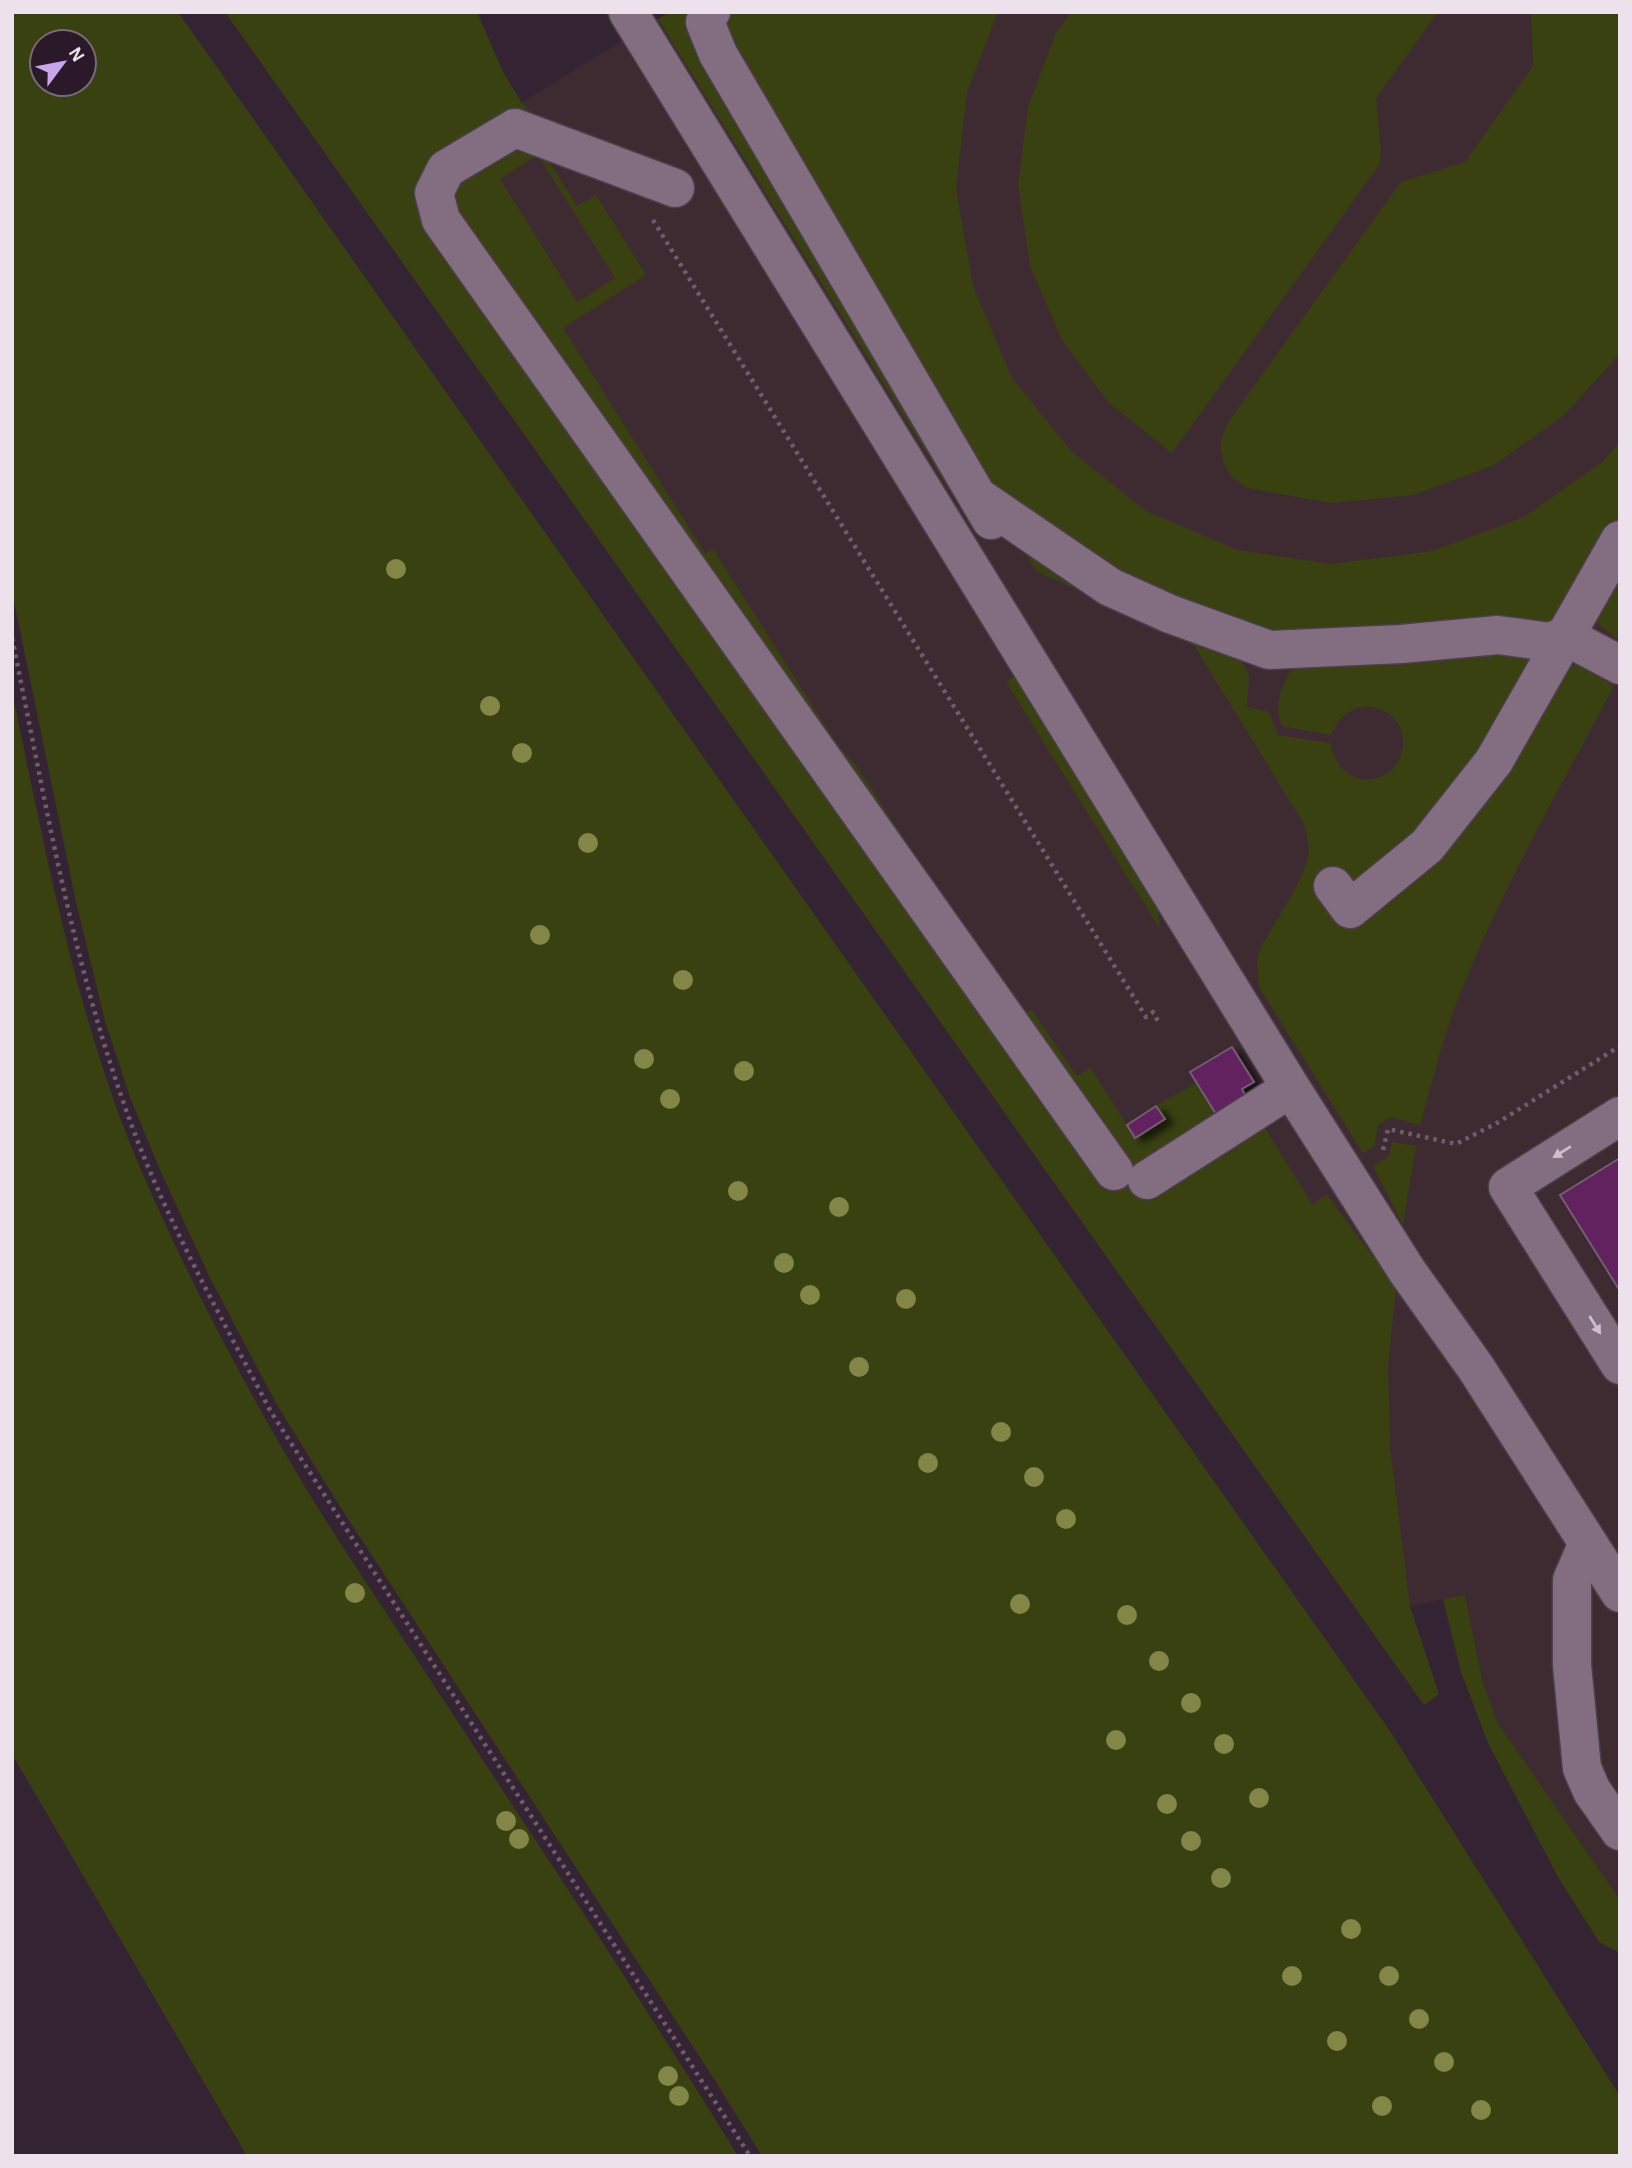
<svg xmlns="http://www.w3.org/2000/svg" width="1632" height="2168" font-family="'Alegreya Sans',sans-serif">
<defs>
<filter id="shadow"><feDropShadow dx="8" dy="4.5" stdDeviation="3.5" flood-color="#0009"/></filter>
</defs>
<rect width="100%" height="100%" fill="#342333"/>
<path fill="#3e2b31" d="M669,12H1620V1900L1497,1722L1482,1679L1465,1595L1410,1606L400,177Z"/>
<path fill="#394111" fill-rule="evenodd" d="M12,12H178L1390,1731L1620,2096V2156H762L716,2082L341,1508L277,1405L211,1280L160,1170L131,1100L105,1021L76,902L12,592ZM42,42H84V84H42Z
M225,12H477L503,72L522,103L538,123L539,146L577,206L596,195L646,275L563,328L705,553L713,549L839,747L854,762L1020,1017L1031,1009L1077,1076L1091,1068L1135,1138L1164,1120L1156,1106L1197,1082L1248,1101L1312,1204L1327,1195L1396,1287L1388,1366L1390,1448L1410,1606L1439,1694L1424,1705ZM538,155L615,278L577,302L500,179Z
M670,12H998L967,92L956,189L973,286L1012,378L1071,451L1146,511L1238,550L1331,564L1433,551L1524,517L1602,462L1620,442V521L1558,631L1332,639L1232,628L1034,527L985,533L971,525L658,19Z
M1071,12H1438L1376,98L1381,152L1379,165L1172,453L1108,402L1062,340L1030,266L1018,185L1028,107L1055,35Z
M1531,12H1620V354L1563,416L1494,465L1414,495L1331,503L1247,488L1231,476L1223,461L1220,443L1228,422L1401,182L1465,162L1533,66Z
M1009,526L1233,644L1249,676L1247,707L1269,712L1278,735L1330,743C1335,768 1353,786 1380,777C1390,774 1398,765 1401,755C1416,711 1352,683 1331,735L1282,726C1273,705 1281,686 1293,667L1399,652L1546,655L1487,755L1348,921L1563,665H1577L1614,686C1558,792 1498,895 1455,1007C1441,1045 1431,1086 1420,1125L1390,1117L1378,1125L1375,1145L1363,1153L1259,987L1257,958L1261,947C1273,925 1304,880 1308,857C1310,846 1307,835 1304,824L1195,647L1181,636L1036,571Z
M1620,566V641L1597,623L1594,611Z
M1015,675L1158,910L1160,929L1006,682Z
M12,692C47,857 77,1024 145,1179C196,1295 256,1408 323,1516C364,1581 408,1645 450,1710C547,1858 645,2005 738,2156H247L12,1754Z
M1392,1142L1416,1146L1403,1225L1373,1166L1389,1156Z
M1465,1595L1482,1679L1497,1722L1620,1900V1953L1599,1942L1558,1877L1488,1743L1461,1672L1443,1599Z"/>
<path fill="#622161" stroke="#715e70" stroke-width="2" filter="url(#shadow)" d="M1232,1047L1254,1082L1242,1089L1248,1101L1219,1119L1190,1072Z
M1156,1106L1165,1119L1135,1138L1127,1125Z
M1620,1158V1291L1560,1195Z"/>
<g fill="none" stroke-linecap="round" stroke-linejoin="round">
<g stroke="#4d3f4c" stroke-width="41">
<path id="minor" d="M628,12L1291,1088L1407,1271L1476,1368L1620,1593
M711,12L705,22L718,54L991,520
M675,188L515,128L446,169L434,193L441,220L1114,1171
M978,497L1110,587L1170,614L1269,650L1401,644L1498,635L1550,642L1565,636L1620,665
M1333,886L1350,909L1427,846L1494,761L1620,540
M1620,1116L1508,1187L1620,1365
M1147,1180L1291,1088
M1588,1543L1572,1580V1665L1582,1768L1592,1791L1620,1831"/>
</g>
<path stroke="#6e5e6d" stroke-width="4.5" stroke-dasharray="3.5 5" stroke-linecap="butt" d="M653,220L1146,1017L1153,1012L1159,1023
M12,638C44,793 70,951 123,1101C160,1210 218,1311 271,1412L750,2156
M1383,1150L1388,1129L1456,1144L1497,1123L1620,1046"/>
<use href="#minor" stroke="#826e80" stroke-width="38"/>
</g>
<g fill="#828747">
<circle cx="396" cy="569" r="10"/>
<circle cx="490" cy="706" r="10"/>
<circle cx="522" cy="753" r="10"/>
<circle cx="588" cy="843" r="10"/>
<circle cx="540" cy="935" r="10"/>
<circle cx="683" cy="980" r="10"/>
<circle cx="644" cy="1059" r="10"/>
<circle cx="744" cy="1071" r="10"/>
<circle cx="670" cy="1099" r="10"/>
<circle cx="738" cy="1191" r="10"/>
<circle cx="839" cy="1207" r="10"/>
<circle cx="784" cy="1263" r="10"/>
<circle cx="810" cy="1295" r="10"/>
<circle cx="906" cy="1299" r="10"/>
<circle cx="859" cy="1367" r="10"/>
<circle cx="1001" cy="1432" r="10"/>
<circle cx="928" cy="1463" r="10"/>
<circle cx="1034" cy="1477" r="10"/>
<circle cx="1066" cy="1519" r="10"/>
<circle cx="355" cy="1593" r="10"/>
<circle cx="1020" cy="1604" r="10"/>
<circle cx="1127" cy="1615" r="10"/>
<circle cx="1159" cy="1661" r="10"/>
<circle cx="1191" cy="1703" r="10"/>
<circle cx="1116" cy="1740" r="10"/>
<circle cx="1224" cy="1744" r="10"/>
<circle cx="1259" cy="1798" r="10"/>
<circle cx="1167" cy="1804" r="10"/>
<circle cx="506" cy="1821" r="10"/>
<circle cx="519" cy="1839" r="10"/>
<circle cx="1191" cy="1841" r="10"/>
<circle cx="1221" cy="1878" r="10"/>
<circle cx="1351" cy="1929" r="10"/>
<circle cx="1292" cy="1976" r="10"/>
<circle cx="1389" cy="1976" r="10"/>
<circle cx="1419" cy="2019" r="10"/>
<circle cx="1337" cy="2041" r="10"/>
<circle cx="1444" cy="2062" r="10"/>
<circle cx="668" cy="2076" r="10"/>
<circle cx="679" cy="2096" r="10"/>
<circle cx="1382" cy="2106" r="10"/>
<circle cx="1481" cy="2110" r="10"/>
</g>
<defs><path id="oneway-solid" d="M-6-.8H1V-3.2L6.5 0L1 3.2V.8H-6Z" transform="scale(1.75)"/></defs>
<g fill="#cdbfcc">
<use href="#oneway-solid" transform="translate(1562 1152) rotate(148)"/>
<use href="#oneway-solid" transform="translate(1595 1325) rotate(58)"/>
</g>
<rect width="1632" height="2168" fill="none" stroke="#ede2ec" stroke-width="28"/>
<g transform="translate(63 63) rotate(58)"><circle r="33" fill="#2a1a29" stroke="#786a77" stroke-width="2"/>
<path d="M0-5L12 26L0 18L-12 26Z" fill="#c9a5ee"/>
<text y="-10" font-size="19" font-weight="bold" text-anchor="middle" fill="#ede2ec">N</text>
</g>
</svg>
